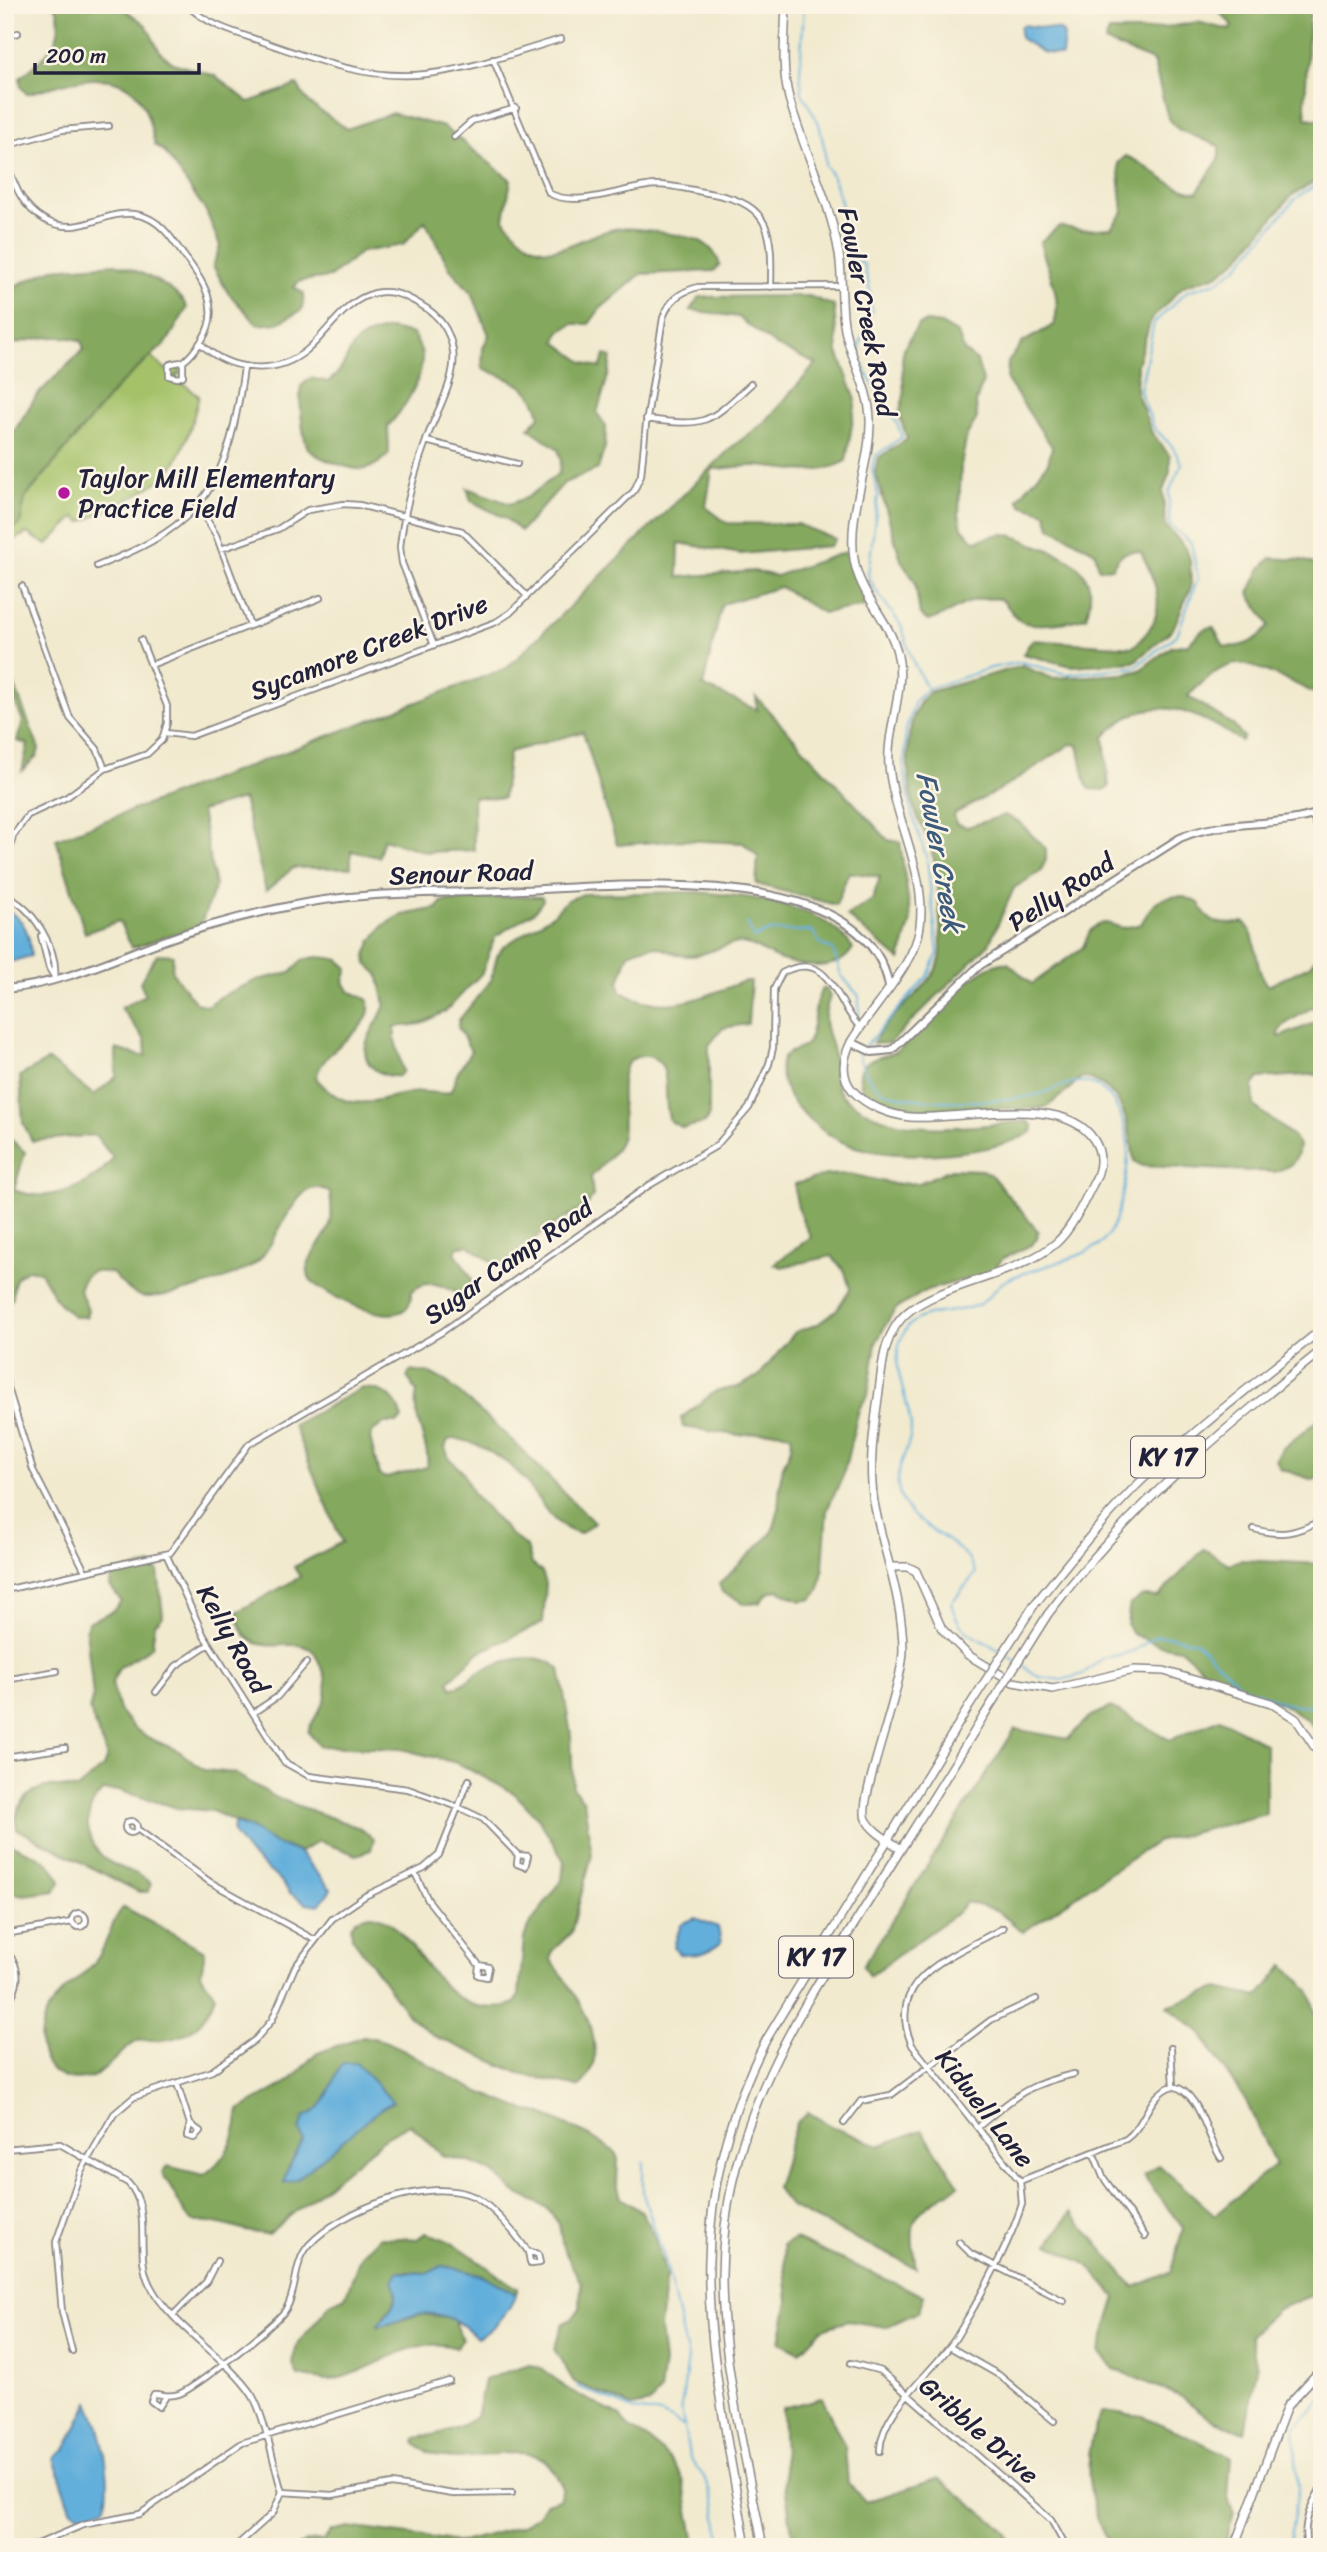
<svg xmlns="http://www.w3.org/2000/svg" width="1327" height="2552" font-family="Sriracha,sans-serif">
<rect width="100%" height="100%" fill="#fcf5e5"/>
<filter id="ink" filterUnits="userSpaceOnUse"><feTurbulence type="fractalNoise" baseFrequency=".0143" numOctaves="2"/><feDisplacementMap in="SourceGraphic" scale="14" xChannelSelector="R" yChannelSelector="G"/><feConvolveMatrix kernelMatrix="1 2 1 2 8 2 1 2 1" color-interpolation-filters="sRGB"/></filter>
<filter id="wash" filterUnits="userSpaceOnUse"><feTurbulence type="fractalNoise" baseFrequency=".00686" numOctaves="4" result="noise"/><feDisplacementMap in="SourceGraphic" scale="28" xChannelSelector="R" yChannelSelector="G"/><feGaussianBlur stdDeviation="1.57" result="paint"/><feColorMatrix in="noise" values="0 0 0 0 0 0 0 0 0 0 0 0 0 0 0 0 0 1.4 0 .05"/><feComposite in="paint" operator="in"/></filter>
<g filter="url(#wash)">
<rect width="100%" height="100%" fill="#f1eacf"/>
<path fill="#a5c269" stroke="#647252" stroke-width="2" d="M149,356L171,373L172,367L181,365L180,374L174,376L199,396C193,420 186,447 172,468C160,486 104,512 82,522L75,517L47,545L27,533L5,544V534L20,524L25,498L118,386Z"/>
<path fill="#84a85d" stroke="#53654c" stroke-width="2" d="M51,5H124L127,11L146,25L160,52L173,63L215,76L249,102L297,85L309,103L347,129L392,113L444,127L511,180L504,219C547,274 563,241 614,229C627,226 687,235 700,241C710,246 717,255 720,265L714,271L641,274L600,309L589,324H573L559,332L556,342L583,362L600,368L605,355L611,357L609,373L597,413L606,426L605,447L598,469L564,483L521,531L505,518L471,501L467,488L510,504L528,497L559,473L561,460L558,449L529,428L540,416C533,383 509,380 482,368L483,348L489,335L472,293L450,269L425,221L403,245L361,252L330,277L300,281L294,287L304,294L302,310L278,323L258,325L228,293L213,266L220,246L206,211L164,151L155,145C151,129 147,106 136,94C110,65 58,85 27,94L21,87L20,78C43,59 68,40 56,7Z
M1213,5H1310L1305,105L1306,118L1322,120V177L1291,196L1238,259L1217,275L1183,286L1151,320L1137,364L1136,391L1152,433L1170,456V472L1163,491L1165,525L1186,548L1190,560L1191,587L1173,629L1134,662L1071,666L1023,654L1032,640L1133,647C1169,617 1160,590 1141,552C1125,549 1119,555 1112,568L1099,569L1095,552L1050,527L1046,513L1021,505L1018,499L1048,463L1052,447L1007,380L1008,362L1023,342L1054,325C1063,294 1047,272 1040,242L1059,226L1082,230L1111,228L1123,212L1118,163L1126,156C1152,166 1164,187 1197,192L1219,159V146L1179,130L1168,118L1153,61L1105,42L1109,31H1144L1197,22L1230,30L1232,25Z
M115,264C136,269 179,288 187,308L167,342L118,386L25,498L20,524L5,534V446L37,395L84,349L81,341C57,332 29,340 5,346V286L10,288L53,269Z
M809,296L834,306L838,352L856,400L846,461C816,478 789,468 756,466C741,465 727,469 712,469L706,507L727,523L797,524L835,539L830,546L741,554L679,543L678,577L754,571L776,576L845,552L866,606L823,613L780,587L722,604L703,686L757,710L756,697L888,840L900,842L911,920L900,960L847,916L872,900L880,877L849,872L836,905L756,884L758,856L743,843L682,840L617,845L583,732L509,752L503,798L473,797L474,850L427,852L383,839L379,857L351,851V868H293L266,891L243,799L201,811L215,886L200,926L132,948L119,921L85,933L56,839L507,668L733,446L764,423L816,364L776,346L738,317L690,310L699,297Z
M926,322L941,324L958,334L964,351L977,361L983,381L976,402L977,418L967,435L961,465L959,514L962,528L975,541C984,539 993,535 1002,534C1012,533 1024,541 1033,544C1070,556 1102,572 1086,617C1072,622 1031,629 1019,620C1011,614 1009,605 1000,599C966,595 958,612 928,621L920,615L915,582L901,560L875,472L878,458L907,439L899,414L904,396L902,360L904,348L918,325Z
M390,329L413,334C416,340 421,348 422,355C424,379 403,410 388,426L389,454C382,461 376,466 366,469C354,471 312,458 307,446C302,434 299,398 301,386L311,378L328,382C358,360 336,339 390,329Z
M1271,558L1302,560L1322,567V697C1304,688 1258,664 1239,664C1219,664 1201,684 1188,696L1233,725L1244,737L1241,741C1193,711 1149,687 1104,737L1109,787L1105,790L1090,789L1086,784L1078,745L1071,744L1003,788L954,814L956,824L967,827L1005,815L1018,821L1046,849V860L1040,872L1014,888L989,944L890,1043L873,1044C885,1013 941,985 941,951C941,928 938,881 934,860C930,840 918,823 913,804C906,771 902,716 929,692L1022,666L1052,678L1126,674L1140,670L1171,647L1188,644L1204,629L1213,627L1224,646C1242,649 1258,640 1269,626C1267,618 1254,605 1249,593L1261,568Z
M5,661L39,749L37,756L22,771L28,744L17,741L23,721L5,679Z
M698,892C748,896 823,903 853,948C839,973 805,967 781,960C768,956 755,944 741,943C723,943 707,956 689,956C660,955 665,937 629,953L619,982L621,992C668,1017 700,997 745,981H751L748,1024L723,1028L709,1045V1116L705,1123L683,1128L670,1121C663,1104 669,1085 663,1068C661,1062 653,1057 647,1056C606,1053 629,1119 621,1139C616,1153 600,1167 591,1177L593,1196L588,1204C572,1215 546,1227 533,1241C523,1253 529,1269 506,1272L468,1245L458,1247L455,1252L472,1279L469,1289L460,1295C442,1285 428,1277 411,1292C414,1342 317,1292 310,1279C300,1261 325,1241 330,1225C333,1214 331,1203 330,1193C321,1186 310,1186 302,1195C285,1212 277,1239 261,1258C246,1276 162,1302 140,1296C128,1292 120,1281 112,1273L93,1271L85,1276L79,1289L88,1310L86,1317H74L57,1301L40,1272L29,1269C15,1275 13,1282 13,1298L5,1305V1134L25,1152L14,1190C47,1204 92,1187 113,1158L95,1135L32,1141L23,1123L20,1076L48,1060L94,1095L116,1077V1049L146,1057L145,1040L121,1008L145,995L140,982L157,954L173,955L172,972L196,1003L208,1006L219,997L257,980L292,972L302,960L316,957L330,958L339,960L348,968L344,982L349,991L368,1000C378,1031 324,1043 316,1078C351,1120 375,1096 418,1092C431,1090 439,1097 451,1091L457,1074L471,1051L458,1027L459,1020L491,980L497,956L503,947L554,914L567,900L584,894Z
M525,896L542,897L543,900L535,911L495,937L482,973L446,1011L421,1024L395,1027V1040L403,1071L399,1076C389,1077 381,1075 373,1068C352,1048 379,1026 385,1004L378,974L367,964L366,955L372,940L385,924L402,915L438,908L442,901Z
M1182,896L1199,903C1207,925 1223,926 1244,922C1261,939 1252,968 1268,986L1309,966L1322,950V1001L1284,1025L1278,1033L1279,1037L1322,1020V1074L1259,1078L1253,1086L1254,1106L1293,1136L1299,1145C1298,1162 1291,1166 1275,1172L1142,1166L1134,1161C1129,1126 1124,1085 1082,1077C1074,1084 1055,1103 1045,1107C1034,1111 1005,1108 992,1108C967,1108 854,1122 860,1074C863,1054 891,1059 902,1047C922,1027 979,958 1008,963L1032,984L1083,947L1090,931L1098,924L1106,923L1123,928L1141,924C1154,902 1155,897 1182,896Z
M826,988L830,997C818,1026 831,1032 834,1059C835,1070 833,1079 839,1090C842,1098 852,1103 859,1107C907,1138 973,1126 1027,1121L1033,1126L1032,1132C991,1156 904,1160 859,1148C834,1142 814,1125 797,1107C788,1098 778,1076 781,1063C784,1050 798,1052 806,1044C815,1035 812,1005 822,989Z
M951,1169L982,1170L992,1176L1038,1231L1037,1239L1031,1245L1002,1259L993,1272L927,1290L896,1309L889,1319L876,1343L868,1395L859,1409L843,1476L827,1510L823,1567L820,1589L812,1599L801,1601L778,1590L768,1593L759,1603L746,1604L722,1592L719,1584L770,1535C783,1513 776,1490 783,1466C787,1455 794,1447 791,1435L777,1431L737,1435L683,1427L681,1418L716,1391L738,1387L759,1376L795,1332L818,1324L837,1309L850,1289L845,1272L832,1256L782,1267L774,1264L811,1237C802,1221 794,1203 795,1184L826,1175L850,1174L894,1184L919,1183Z
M410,1371L432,1374L447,1382L515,1443L594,1523L580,1534C549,1525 542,1501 523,1478C511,1463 468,1434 448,1440L445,1448L449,1458L463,1472L473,1494L510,1534L527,1547L532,1564L542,1572L546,1584L543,1623L479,1652L449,1681L452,1688C462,1686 468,1679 476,1674C499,1660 539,1649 560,1669L571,1735L573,1788L584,1801L592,1855L571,1933L552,1951L551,1960C575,1992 618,2051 579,2087L524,2075L436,2037L409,2016L352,1937L351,1926L356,1919C360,1918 367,1915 372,1915C417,1920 438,2032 515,2003L519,1995L524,1938L528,1927L562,1880L564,1861L539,1819L514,1793L457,1763L401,1749L320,1746L308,1732C312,1720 323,1707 325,1699C328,1690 326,1674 321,1667C319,1663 317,1656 314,1652C293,1631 245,1669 237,1612L300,1577L294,1567L342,1542L293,1425L362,1388C385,1389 397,1397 402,1419L397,1423H385L373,1431L370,1438L379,1475L386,1478L427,1467C431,1445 410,1418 417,1392L407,1377Z
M1322,1417V1473L1314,1480L1280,1469L1276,1459L1282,1449Z
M1204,1549L1229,1564L1240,1560L1322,1564V1737L1307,1720L1287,1706L1214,1679L1180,1649L1159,1645L1132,1634L1127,1624L1130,1604L1143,1596L1158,1597Z
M152,1565L158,1571L163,1616L155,1624L152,1647L119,1668L112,1683L119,1710L133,1727L147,1737L179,1751L204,1770L234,1773L277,1798L357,1827L374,1838L371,1850L357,1855L318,1841L301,1852L275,1844L248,1827L212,1811L177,1808L121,1791L104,1790C79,1811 84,1848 113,1864C126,1871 141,1873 151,1884L148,1892H139L17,1829C12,1813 25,1793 42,1788C51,1785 67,1788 77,1789L103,1767L107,1756L89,1709L93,1696L86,1629L88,1622L113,1611L121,1601L110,1586L111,1573Z
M1111,1707L1170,1740L1220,1719L1266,1744V1814L1156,1842L1023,1932L996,1910L966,1902L957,1913L869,1976L863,1966L1015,1729L1068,1739L1089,1717Z
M5,1842C26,1852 54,1858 60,1882L55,1891L24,1895L5,1892Z
M124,1907L205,1951L201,1974L215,1996C206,2021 191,2038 162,2040C154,2041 143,2038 136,2042C122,2049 103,2074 90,2078C44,2089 29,2042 49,2009C61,1988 84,1978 97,1959C108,1944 111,1919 124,1907Z
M1284,1965L1309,1990L1322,2038V2291L1278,2309L1250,2335L1257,2368L1245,2432L1212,2420L1182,2397L1114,2369L1099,2352L1116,2297L1088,2265L1049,2244L1071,2212L1134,2287L1171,2272L1183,2228L1143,2176L1159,2165L1215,2215L1275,2165L1247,2103L1199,2031L1167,2006L1218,1988L1258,1997Z
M363,2036C401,2041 428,2067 461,2083C482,2094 505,2102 527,2111L538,2112L590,2136L615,2152L618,2159L617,2183L621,2198L642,2212L653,2232L666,2275L660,2327L664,2362L660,2391L651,2403L632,2407L574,2382L554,2349L563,2324L572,2319L580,2308L581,2283L563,2248L559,2224L546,2207L514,2192L494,2173L470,2162L443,2156L410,2124L389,2135L268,2234C242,2234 220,2219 194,2222L187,2217L162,2172L167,2166L204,2175C226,2159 237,2137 239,2110L291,2080L315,2054Z
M808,2112L833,2127L879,2146L922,2130L959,2185C914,2215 907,2211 916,2268L791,2207L776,2188L796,2123Z
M425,2233C461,2240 487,2271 518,2288L516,2294C492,2278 470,2271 442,2266L429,2273L398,2272L396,2300L378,2326L421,2314L454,2318L462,2340L457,2348C412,2333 379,2370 335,2379C324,2382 309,2378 298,2376L292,2362L298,2343L330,2304L345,2297L361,2255L380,2237L417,2239Z
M795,2239L924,2296L918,2312L886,2327L848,2321L822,2329L800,2352L780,2342L788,2301L783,2245Z
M529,2364L543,2369L570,2391L620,2416L628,2427L647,2438L671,2460L683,2480L696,2547H296L306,2542L323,2541L331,2531L348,2527L462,2542L522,2526L538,2515L546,2503L559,2499L563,2488C559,2480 550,2462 541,2458C508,2441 446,2476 415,2443L416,2438C438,2434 458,2430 476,2417L484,2380Z
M822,2398L845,2447L848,2483L866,2502L939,2478L1004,2530L1014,2547H794L785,2485L782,2408Z
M1102,2411L1143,2416L1231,2456L1228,2497L1233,2513L1225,2547H1109C1088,2500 1079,2459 1102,2411Z"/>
<path fill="#62afdb" stroke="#42688b" stroke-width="2" d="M1023,25L1060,30L1064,35L1062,56L1042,52L1020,38V27Z
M5,910C26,918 30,936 31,956L10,962L5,961Z
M234,1823L248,1827L275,1844L299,1852L331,1889L319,1905L306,1903L290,1893L280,1880L251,1856L233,1833Z
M695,1918L718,1927L721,1943C709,1953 694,1957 679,1954L674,1946L681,1924Z
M343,2063H356L393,2102L380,2109L297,2179L284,2183L286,2173L303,2140L300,2130L304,2117C329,2108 329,2084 343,2063Z
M442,2266C470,2271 491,2277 516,2294C509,2312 495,2329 477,2338C462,2322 445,2312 421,2314C406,2315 394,2325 378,2326C388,2312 403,2299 393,2281L398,2272L429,2273Z
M89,2402C102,2427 113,2480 105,2508L80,2515L71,2509L54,2458L65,2450Z"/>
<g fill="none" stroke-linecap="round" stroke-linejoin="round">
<path stroke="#62afdb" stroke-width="2" d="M804,5L800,72L802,93L819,124L825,151V165L833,177L841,202L850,255L864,265C867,279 874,300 871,314C867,330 856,342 861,360C870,388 894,408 902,437L875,456L872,469L878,495L868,575L874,588L901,625L913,662L927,688
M747,923L754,938L769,931H812L821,944L833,950L841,975L859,996V1014
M1002,1652C976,1635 959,1636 951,1603L976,1573C962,1533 903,1530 898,1486C896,1465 911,1447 911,1429C911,1400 885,1363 905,1331C918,1308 955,1315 978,1305C988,1300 995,1287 1005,1281C1031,1267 1084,1260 1103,1241C1120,1224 1129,1169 1128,1145C1126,1124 1116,1096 1097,1086C1072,1074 1054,1093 1031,1096C993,1102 925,1105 888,1093C873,1089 860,1067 859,1053L928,976L938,953L927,859L912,814L904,770L906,730L915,701L927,689L991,668L1021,662L1066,674L1135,667L1177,635L1198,578L1191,543L1169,524V492L1182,464L1172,446L1154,428L1140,391L1154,323L1187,291L1217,282L1238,266L1295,199L1322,181
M1006,1655L1016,1661
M1021,1664L1039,1677L1062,1680L1083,1674L1100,1660L1133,1651L1156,1636L1175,1637L1196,1642L1241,1686L1287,1704L1322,1707
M643,2162V2194L666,2263L688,2358L681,2408L689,2456L704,2477L715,2502L721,2547
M577,2386L633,2410L661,2414L683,2426
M1289,2547L1298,2489L1294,2429L1322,2399"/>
</g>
</g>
<g filter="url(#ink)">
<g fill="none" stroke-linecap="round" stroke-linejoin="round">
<g stroke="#8a8685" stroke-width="8">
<path id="minor" d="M187,5C208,26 237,33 264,42C315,60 371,81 426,74C472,69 518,52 561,39
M5,37L18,33
M493,59L549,193C574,209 626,187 655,185C675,185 695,191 714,194C773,205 772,235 771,287
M454,137L472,121L516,108
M5,146L62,130L109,126
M5,158C14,183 20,206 45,220C82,239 105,207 139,215C159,219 171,237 182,253C202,280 223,307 202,340C198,346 190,357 184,361C181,363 174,362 169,365V376L178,378L183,376V362
M200,343C228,371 275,377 307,350C326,334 342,306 366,296C386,287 403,294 421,305C439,315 450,330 453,351C457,379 436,412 427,438C415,471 404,511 400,547L402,563L433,643
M646,419C708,427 707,424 751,384
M426,441L517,464
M198,505L216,535L250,625
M221,549L278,529L308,510L344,504L359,505L462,531L527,596
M97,566C208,524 228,482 244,368
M22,586L70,718L97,749L105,769
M151,665L320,598
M165,733L191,736L496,622L510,613L634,491L641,475L646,424L663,318C669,300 680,292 698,287L841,286
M1312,815L1322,837
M5,874L13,836L28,815L67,797L105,769L147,754L162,740L167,723V706L141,640
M5,896C33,906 58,949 55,978
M41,936L49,968L55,978
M5,1378L33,1470L85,1571
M1254,1529C1282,1537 1296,1533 1322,1520
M166,1554L204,1636L284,1762L309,1776L408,1789L458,1807L483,1819L518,1855L517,1864L525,1867L528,1856L518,1855
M5,1590L170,1553L249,1444L442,1332L648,1186L716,1146L749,1108L769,1064L773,1048L774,989L782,973C830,947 836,1005 860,1027
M5,1680L57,1671
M156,1692L176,1666L209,1644
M253,1713L277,1697L306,1663
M5,1757L65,1748
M125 1827a6 6 0 1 1 12 0a6 6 0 1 1-12 0Z
M137,1829L210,1882L315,1940
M415,1873L428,1900L479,1965L478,1975L487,1977L489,1967L479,1965
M72 1920a7 7 0 1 1 14 0a7 7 0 1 1-14 0Z
M5,1934L72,1922
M5,1949C25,1972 18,1985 5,2010
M1171,2048L1173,2086
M177,2083L190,2124L187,2136L194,2138L200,2131L190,2124
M844,2123L861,2101L891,2095L991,2020L1036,1999
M978,2127C1016,2096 1025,2085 1074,2074
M5,2149L60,2144L128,2183C154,2211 133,2252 150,2285C170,2325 226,2356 252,2395C265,2416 274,2467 282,2492L273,2513L235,2547
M1093,2152L1103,2177L1145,2236
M1020,2181L1126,2139C1146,2125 1148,2093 1173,2086C1200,2092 1206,2136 1221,2158
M959,2242L970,2253L1064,2301
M174,2314L206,2282L217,2261
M950,2347L999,2375L1054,2421
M72,2351L62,2312L56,2242L81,2171L114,2114L134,2097L212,2071L256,2039L272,2020L295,1967L332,1919L365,1896L424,1868L439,1855L469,1780
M851,2363L881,2371L1051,2520L1066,2547
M165,2398L159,2407L151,2401L154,2394C164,2394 168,2398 179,2394C195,2388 278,2323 286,2309C298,2289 293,2263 309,2245C341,2210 431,2175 475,2197C493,2207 515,2233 527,2250C530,2254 528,2258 531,2264L540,2263L538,2254L530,2252
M880,2451C881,2408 937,2370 957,2336C979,2300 1010,2243 1022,2204L1020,2181L912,2045C882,1977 956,1955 1003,1928
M282,2492L332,2495L392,2484L453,2494L512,2493
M31,2547L83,2525L140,2514L242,2443L449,2381
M1307,2547C1302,2526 1310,2505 1322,2487"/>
</g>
<g stroke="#8a8685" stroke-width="10">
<path id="tertiary" d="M5,989C57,985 109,961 157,943C200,927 245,915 290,906C359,891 431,894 501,891C596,888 865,855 889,986
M851,1042L872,1052L892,1050L979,966L1180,838C1225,818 1276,829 1322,812"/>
</g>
<g stroke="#8a8685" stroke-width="10">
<path id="secondary" d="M786,5C785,36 781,68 789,98C803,150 830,199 839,254C843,279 840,305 845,330C851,360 869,387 870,419C871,465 847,512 854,559C859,594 889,619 897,652C907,688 886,729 889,766C894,819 927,872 920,926C916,964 871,1008 851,1042C843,1058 840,1076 853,1091C867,1106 890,1115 910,1117C959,1121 1064,1092 1094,1140C1103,1154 1101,1170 1093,1184C1083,1203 1072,1229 1056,1243C1013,1280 922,1285 897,1324C883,1344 882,1368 879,1391C874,1427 868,1466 874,1502C883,1551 903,1599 903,1650C903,1687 857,1802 866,1819C872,1832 890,1841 901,1849
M890,1567H908L916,1571L942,1629L968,1655L1013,1682L1053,1689L1134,1670L1164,1671L1271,1703L1296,1719L1322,1758
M1234,2547L1287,2406L1322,2368"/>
</g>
<g stroke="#8a8685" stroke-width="10">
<path id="primary" d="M1034,1605C1069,1562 1103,1518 1142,1480C1199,1426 1261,1378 1322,1329
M1048,1614C1127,1509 1220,1432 1322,1350
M746,2547C714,2357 673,2223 766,2040L968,1708
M763,2547C746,2458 722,2366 722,2275C723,2133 788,2030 860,1915C901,1849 943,1783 983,1717"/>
</g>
<use href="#minor" stroke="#fff" stroke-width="4.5"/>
<use href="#tertiary" stroke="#fff" stroke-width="6"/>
<use href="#secondary" stroke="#fff" stroke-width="7"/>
<use href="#primary" stroke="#fff" stroke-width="7"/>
<g stroke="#8a8685" stroke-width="10" stroke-linecap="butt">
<path id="primary-bridge" d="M968,1708L1034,1605
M983,1717L1048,1614"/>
</g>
<use href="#primary-bridge" stroke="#fff" stroke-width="7"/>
</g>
</g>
<circle fill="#b5179e" stroke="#fcf5e5" stroke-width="2.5" cx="64" cy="493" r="7"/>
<g text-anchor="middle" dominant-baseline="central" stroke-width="5" stroke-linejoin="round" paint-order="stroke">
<g fill="#fcf5e5" stroke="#63616e" stroke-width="2">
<rect x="1131" y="1436.5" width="74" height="41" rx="5"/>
<rect x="779" y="1936.5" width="74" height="41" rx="5"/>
</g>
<g font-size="24" font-weight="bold" fill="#22223b">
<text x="1168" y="1457">KY 17</text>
<text x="816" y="1957">KY 17</text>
</g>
<g font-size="26" fill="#22223b" stroke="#fcf5e5">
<text transform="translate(867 312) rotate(79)">Fowler Creek Road</text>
<text transform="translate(369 647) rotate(-21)">Sycamore Creek Drive</text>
<text transform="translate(461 873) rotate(-2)">Senour Road</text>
<text transform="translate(1061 892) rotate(-33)">Pelly Road</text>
<text transform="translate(508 1261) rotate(-35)">Sugar Camp Road</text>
<text transform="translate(233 1639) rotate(61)">Kelly Road</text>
<text transform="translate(985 2108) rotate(52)">Kidwell Lane</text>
<text transform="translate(979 2430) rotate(41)">Gribble Drive</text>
</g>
<g font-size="26" fill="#22223b" stroke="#fcf5e5" text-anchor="start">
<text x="78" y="478">Taylor Mill Elementary<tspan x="78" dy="30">Practice Field</tspan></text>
</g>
<g font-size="28" font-style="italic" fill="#3c5a7b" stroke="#fcf5e5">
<text transform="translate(940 852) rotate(80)">Fowler Creek</text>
</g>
</g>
<rect width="1327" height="2552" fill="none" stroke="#fcf5e5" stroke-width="28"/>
<path d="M35 63v10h164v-10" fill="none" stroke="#22223b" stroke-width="3.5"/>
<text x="46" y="63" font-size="21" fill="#22223b" stroke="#fcf5e5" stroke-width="5" paint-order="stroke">200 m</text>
</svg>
